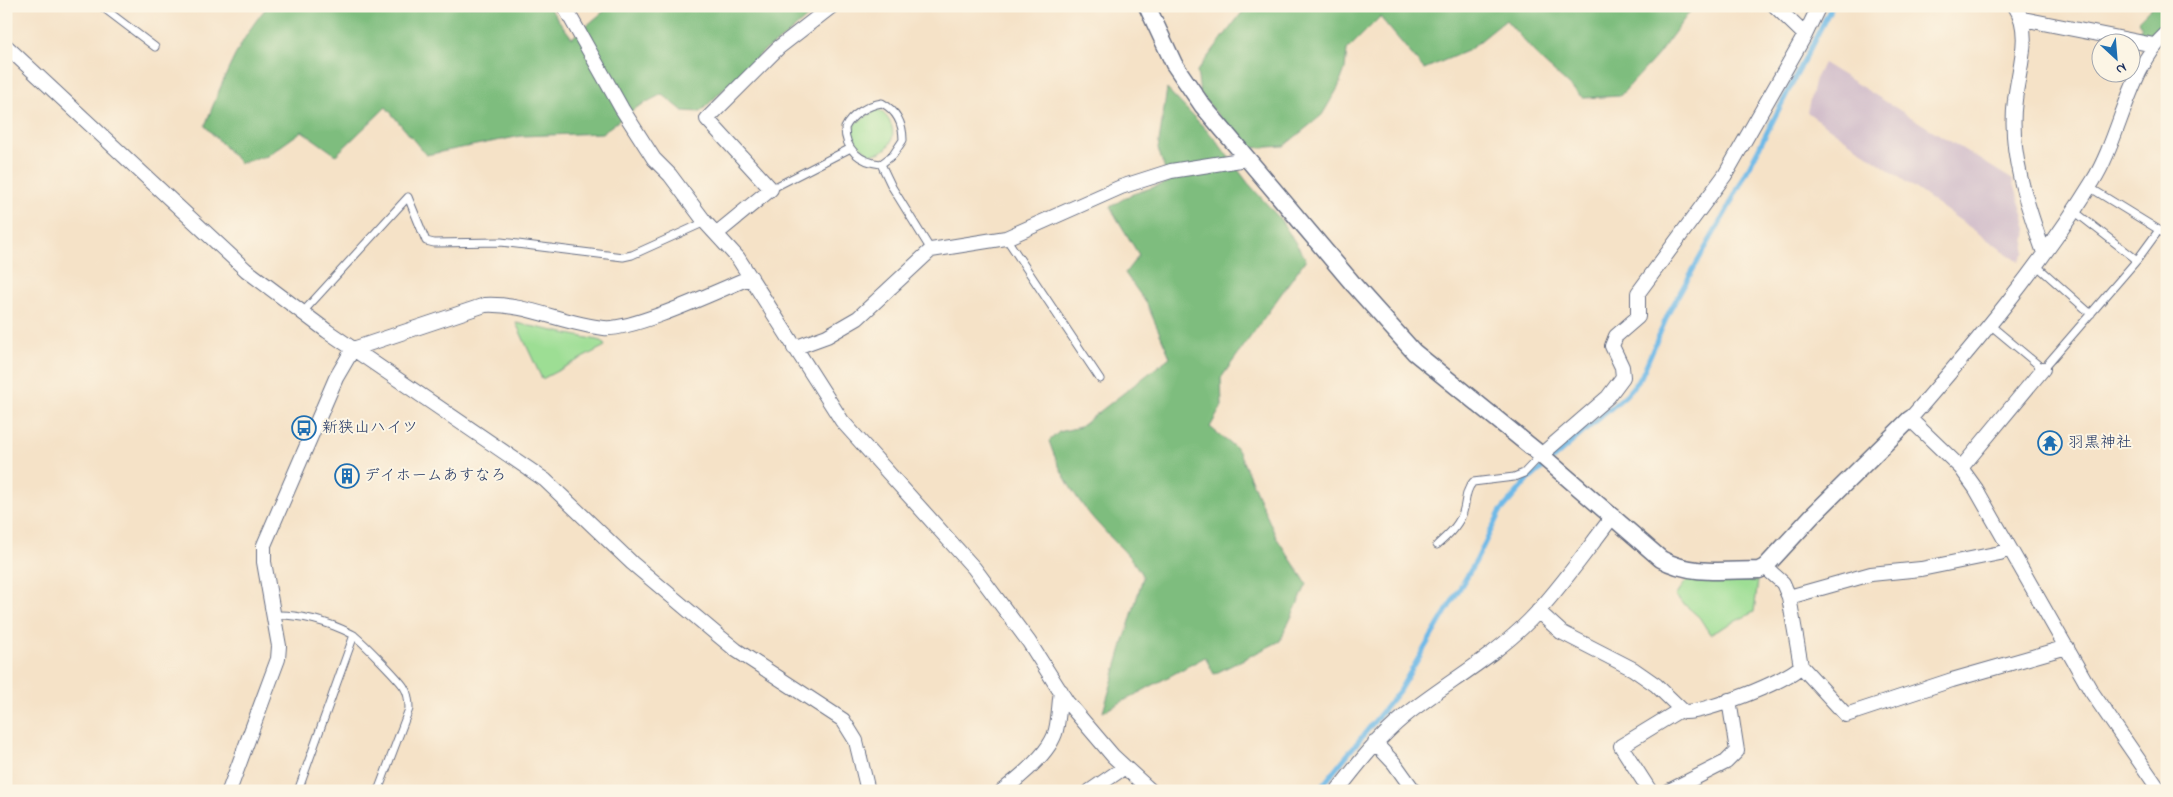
<svg xmlns="http://www.w3.org/2000/svg" width="2173" height="797" font-family="'Indie Flower','Klee One',sans-serif">
<rect width="100%" height="100%" fill="#fcf5e5"/>
<filter id="ink" filterUnits="userSpaceOnUse"><feTurbulence type="fractalNoise" baseFrequency=".02" numOctaves="2"/><feDisplacementMap in="SourceGraphic" scale="10" xChannelSelector="R" yChannelSelector="G"/><feConvolveMatrix kernelMatrix="1 2 1 2 8 2 1 2 1" color-interpolation-filters="sRGB"/></filter>
<filter id="wash" filterUnits="userSpaceOnUse"><feTurbulence type="fractalNoise" baseFrequency=".0096" numOctaves="4" result="noise"/><feDisplacementMap in="SourceGraphic" scale="20" xChannelSelector="R" yChannelSelector="G"/><feGaussianBlur stdDeviation="1.12" result="paint"/><feColorMatrix in="noise" values="0 0 0 0 0 0 0 0 0 0 0 0 0 0 0 0 0 1.4 0 .05"/><feComposite in="paint" operator="in"/></filter>
<g filter="url(#wash)">
<rect width="100%" height="100%" fill="#f5e2c7"/>
<path fill="#d1bdca" d="M1823,63L2013,180L2027,228L2024,253L2019,262L1807,112L1815,79Z"/>
<path fill="#9dde94" stroke="#5c8679" d="M878,109C902,125 895,155 869,154C858,144 850,139 855,123Z
M516,323L602,341L605,346L542,379Z
M1687,580L1758,581L1754,612L1710,634L1699,617L1675,596Z"/>
<path fill="#7ebd7e" stroke="#4c766e" d="M268,6H548L572,38L610,6H820L781,40L765,50L700,112L683,111L662,94L634,109L602,133L521,136L426,155L386,107L336,155L302,131L267,156L240,163L205,126C221,85 239,38 268,6Z
M1247,6H1694L1657,56L1620,96L1583,98L1542,61L1506,20L1469,50L1424,69L1380,17L1347,50L1345,69L1338,88L1322,115L1284,146L1252,148L1229,129L1200,93L1197,71Z
M2153,6H2167V24L2149,37L2136,34L2142,27L2138,21Z
M1167,89L1215,139L1248,183L1280,219L1306,259L1221,378L1222,406L1210,427L1238,450L1276,537L1307,584L1280,641L1214,674L1205,657L1103,712L1143,577C1132,556 1116,544 1101,527C1078,503 1059,472 1049,441L1059,432L1080,427L1170,357L1147,304L1125,273L1139,255L1110,207L1130,195L1169,182L1158,149Z"/>
<g fill="none" stroke-linecap="round" stroke-linejoin="round">
<path stroke="#6eb9e7" stroke-width="5" d="M1318,791L1399,691L1476,561L1500,512L1526,482L1626,395L1641,377L1669,312L1727,210L1832,6"/>
</g>
</g>
<g filter="url(#ink)">
<g fill="none" stroke-linecap="round" stroke-linejoin="round">
<g stroke="#676e83" stroke-width="9">
<path id="service" d="M101,6L155,47
M882,103C897,111 903,123 903,140L893,155L881,164C860,162 845,150 845,128C851,115 868,105 882,103Z
M881,164L892,187L931,250
M2089,187L2159,230
M771,189L849,149
M2074,211L2137,260
M1006,238L1100,379
M2036,265L2091,314
M303,312L408,197L426,241L434,243L501,242L623,257L632,255L705,222
M1989,324L2043,369L2137,260L2159,230L2167,236
M1437,545C1447,536 1457,527 1462,515C1467,503 1464,492 1473,482L1514,477L1524,473L1541,455
M274,615C300,614 329,622 352,634C360,639 398,678 404,687C408,693 409,701 409,709L378,791
M298,791L354,635"/>
</g>
<g stroke="#676e83" stroke-width="16">
<path id="minor" d="M564,6L622,109L654,159L670,175L705,222L738,258L842,421L974,568L1029,642L1067,702L1113,756L1151,791
M1775,6L1805,35
M2015,6C2033,33 2018,70 2015,100C2008,152 2027,205 2044,253
M2023,19L2154,45
M6,46L246,270L327,331L545,480L632,563L714,632L736,650L843,720L856,741L868,791
M716,234L771,189L707,119L778,48L832,6
M794,348L827,336L858,318L931,250L1006,238L1121,187L1171,171L1247,159
M1541,455L1608,397L1623,377L1622,367L1612,346L1616,336L1638,317V293L1725,175L1805,35L1819,6
M1961,468L2043,369
M1765,567L1783,583L1789,597L1801,666L1846,715L1952,680L2067,647
M1789,597L1871,574L1921,569L2000,553L2009,548
M1538,611L1561,632L1633,669L1656,685L1684,712C1705,713 1787,681 1801,666
M1375,743L1394,763L1414,791
M229,791L278,659L279,646L264,562V545L336,378L353,349L485,305C526,303 563,324 604,328C633,331 719,290 751,277
M1002,791C1019,778 1051,752 1056,730C1059,718 1059,704 1061,691
M1090,791L1125,767
M1337,791C1358,764 1379,737 1406,715C1446,683 1494,657 1530,620C1560,589 1586,551 1613,516
M1650,791L1621,746L1680,710
M1669,791L1726,762L1737,751L1729,700
M2160,791L2091,691L1976,489L1961,468L1910,419C1975,344 2041,266 2093,181C2120,138 2129,67 2167,33"/>
</g>
<g stroke="#676e83" stroke-width="19">
<path id="tertiary" d="M1147,6L1174,64L1202,105L1354,285L1414,352L1541,455L1661,559C1691,576 1726,570 1759,570L1765,567L1812,516L1910,419"/>
</g>
<use href="#service" stroke="#fff" stroke-width="7"/>
<use href="#minor" stroke="#fff" stroke-width="14"/>
<use href="#tertiary" stroke="#fff" stroke-width="16"/>
</g>
</g>
<defs>
<g id="bus-ring" transform="scale(1.25)"><circle r="9.5" fill="#fcf5e5" stroke="#1f6fb2" stroke-width="1.5"/><path d="M-5-6H5V4H4V6H2V4H-2V6H-4V4H-5ZM-3.5-4V0h7V-4ZM-3.5 1.2v1.5H-2V1.2ZM2 1.2v1.5H3.5V1.2Z" fill="#1f6fb2"/></g>
<g id="temple-ring" transform="scale(1.25)"><circle r="9.5" fill="#fcf5e5" stroke="#1f6fb2" stroke-width="1.5"/><path d="M0-6L5-2H3V0L6.5 2.5H4V6H1.5V3h-3V6H-4V2.5H-6.5L-3 0V-2H-5Z" fill="#1f6fb2"/></g>
<g id="building-ring" transform="scale(1.25)"><circle r="9.5" fill="#fcf5e5" stroke="#1f6fb2" stroke-width="1.5"/><path d="M-4-6H4V6H1V3H-1V6H-4ZM-2.5-4.3h1.7v1.8h-1.7ZM.8-4.3h1.7v1.8H.8ZM-2.5-1h1.7V.8h-1.7ZM.8-1h1.7V.8H.8Z" fill="#1f6fb2"/></g>
</defs>
<g fill-rule="evenodd">
<use href="#bus-ring" x="304" y="428"/>
<use href="#temple-ring" x="2050" y="443"/>
<use href="#building-ring" x="347" y="476"/>
</g>
<g text-anchor="middle" dominant-baseline="central" stroke-width="4" stroke-linejoin="round" paint-order="stroke">
<g font-size="16" fill="#1b2f5e" stroke="#fcf5e5" text-anchor="start">
<text x="322" y="428">新狭山ハイツ</text>
<text x="2068" y="443">羽黒神社</text>
<text x="364" y="476">デイホームあすなろ</text>
</g>
</g>
<rect width="2173" height="797" fill="none" stroke="#fcf5e5" stroke-width="25"/>
<g transform="translate(2116 58) rotate(154)"><circle r="24" fill="#fcf5e5" stroke="#a2a6af"/>
<path d="M0-4L9 19L0 12L-9 19Z" fill="#1f6fb2"/>
<text y="-8" font-size="14" font-weight="bold" text-anchor="middle" fill="#1b2f5e">N</text>
</g>
</svg>
